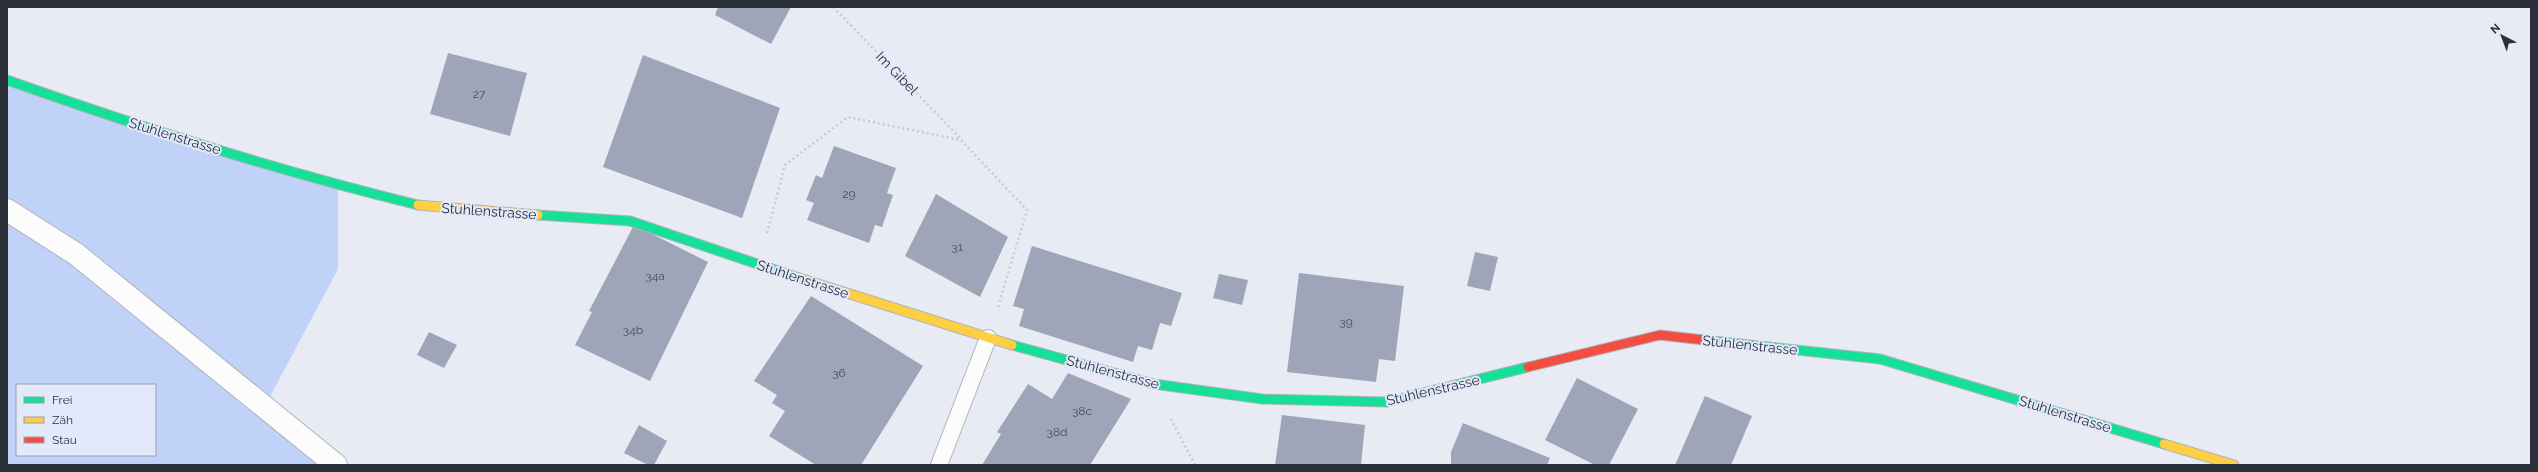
<svg xmlns="http://www.w3.org/2000/svg" width="2538" height="472" font-family="Raleway,sans-serif">
<rect width="100%" height="100%" fill="#e8ebf4"/>
<path fill="#c1d2f8" fill-rule="evenodd" d="M7,80L338,185V269L265,406L336,465H7ZM17,385H155V455H17Z"/>
<path fill="#9ea5b8" d="M718,7H791L771,44L715,15Z
M448,53L527,73L510,136L430,114Z
M643,55L780,108L742,218L603,167Z
M834,146L896,168L887,193L893,195L882,227L875,225L869,243L807,220L814,203L806,200L816,175L822,178Z
M936,194L1008,237L980,297L905,256Z
M634,225L708,262L650,381L575,345L592,312L589,311Z
M1032,246L1182,293L1171,326L1160,323L1152,350L1138,346L1133,362L1019,326L1024,309L1013,306Z
M1475,252L1498,257L1490,291L1467,286Z
M1299,273L1404,286L1395,361L1379,359L1376,382L1287,372Z
M1219,274L1248,280L1242,305L1213,298Z
M811,296L923,366L861,465H816L769,436L785,411L772,403L777,395L754,381Z
M429,332L457,345L444,368L417,355Z
M1068,373L1131,399L1090,465H982L1001,434L997,432L1028,384L1052,399Z
M1577,378L1638,409L1609,465H1595L1545,440Z
M1705,396L1752,416L1731,465H1675Z
M1282,415L1365,425L1361,465H1275Z
M1463,423L1550,458L1547,465H1451V452Z
M639,425L667,441L654,465H648L624,453Z"/>
<g fill="none" stroke-linecap="round" stroke-linejoin="round">
<g stroke="#afb3bc" stroke-width="18">
<path id="lane" d="M939,465L988,338"/>
</g>
<g stroke="#afb3bc" stroke-width="24">
<path id="street" d="M7,210L76,254L336,465"/>
</g>
<g stroke="#afb3bc" stroke-width="11">
<path id="fast" d="M7,80C142,128 279,171 418,205
M538,215L630,221L799,278
M1704,340L1880,359L2164,444
M1012,345L1154,384L1262,399L1387,402L1528,367"/>
</g>
<g stroke="#afb3bc" stroke-width="11">
<path id="slow" d="M418,205L538,215
M799,278L1012,345
M2164,444L2234,465"/>
</g>
<g stroke="#afb3bc" stroke-width="11">
<path id="jam" d="M1528,367L1660,335L1704,340"/>
</g>
<path stroke="#c9cbcf" stroke-width="2.5" stroke-dasharray="2 3" stroke-linecap="butt" d="M833,7L961,139
M767,233L785,165L848,117L961,140L1027,210L998,307
M1171,419L1195,465"/>
<use href="#lane" stroke="#fcfcfd" stroke-width="16"/>
<use href="#street" stroke="#fcfcfd" stroke-width="22"/>
<use href="#fast" stroke="#16e098" stroke-width="9"/>
<use href="#slow" stroke="#ffcf43" stroke-width="9"/>
<use href="#jam" stroke="#f24e42" stroke-width="9"/>
</g>
<g text-anchor="middle" dominant-baseline="central" stroke-width="4" stroke-linejoin="round" paint-order="stroke">
<g font-size="12" fill="#484d5a">
<text x="479" y="94">27</text>
<text x="849" y="194">29</text>
<text x="957" y="247">31</text>
<text x="655" y="276">34a</text>
<text x="1346" y="322">39</text>
<text x="633" y="330">34b</text>
<text x="839" y="373">36</text>
<text x="1082" y="411">38c</text>
<text x="1057" y="432">38d</text>
</g>
<g font-size="14" fill="#2b303a" stroke="#e2e9fa">
<text transform="translate(897 73) rotate(46)">Im Gibel</text>
<text transform="translate(175 136) rotate(17)">Stuhlenstrasse</text>
<text transform="translate(489 211) rotate(4)">Stuhlenstrasse</text>
<text transform="translate(803 279) rotate(18)">Stuhlenstrasse</text>
<text transform="translate(1750 345) rotate(6)">Stuhlenstrasse</text>
<text transform="translate(1113 372) rotate(15)">Stuhlenstrasse</text>
<text transform="translate(1433 390) rotate(-13)">Stuhlenstrasse</text>
<text transform="translate(2065 414) rotate(17)">Stuhlenstrasse</text>
</g>
</g>
<rect width="2538" height="472" fill="none" stroke="#2b303a" stroke-width="16"/>
<rect x="16" y="384" width="140" height="72" fill="#e2e9fa" stroke="#999fad"/>
<rect x="24" y="397" width="20" height="6" fill="#16e098" stroke="#999fad"/>
<text x="52" y="404" font-size="12" fill="#2b303a">Frei</text>
<rect x="24" y="417" width="20" height="6" fill="#ffcf43" stroke="#999fad"/>
<text x="52" y="424" font-size="12" fill="#2b303a">Zäh</text>
<rect x="24" y="437" width="20" height="6" fill="#f24e42" stroke="#999fad"/>
<text x="52" y="444" font-size="12" fill="#2b303a">Stau</text>
<g transform="translate(2502 36) rotate(318)" stroke="#e2e9fa" stroke-width="3" paint-order="stroke">
<path d="M0-3L7 15L0 10L-7 15Z" fill="#2b303a"/>
<text y="-6" font-size="11" font-weight="bold" text-anchor="middle" fill="#2b303a">N</text>
</g>
</svg>
